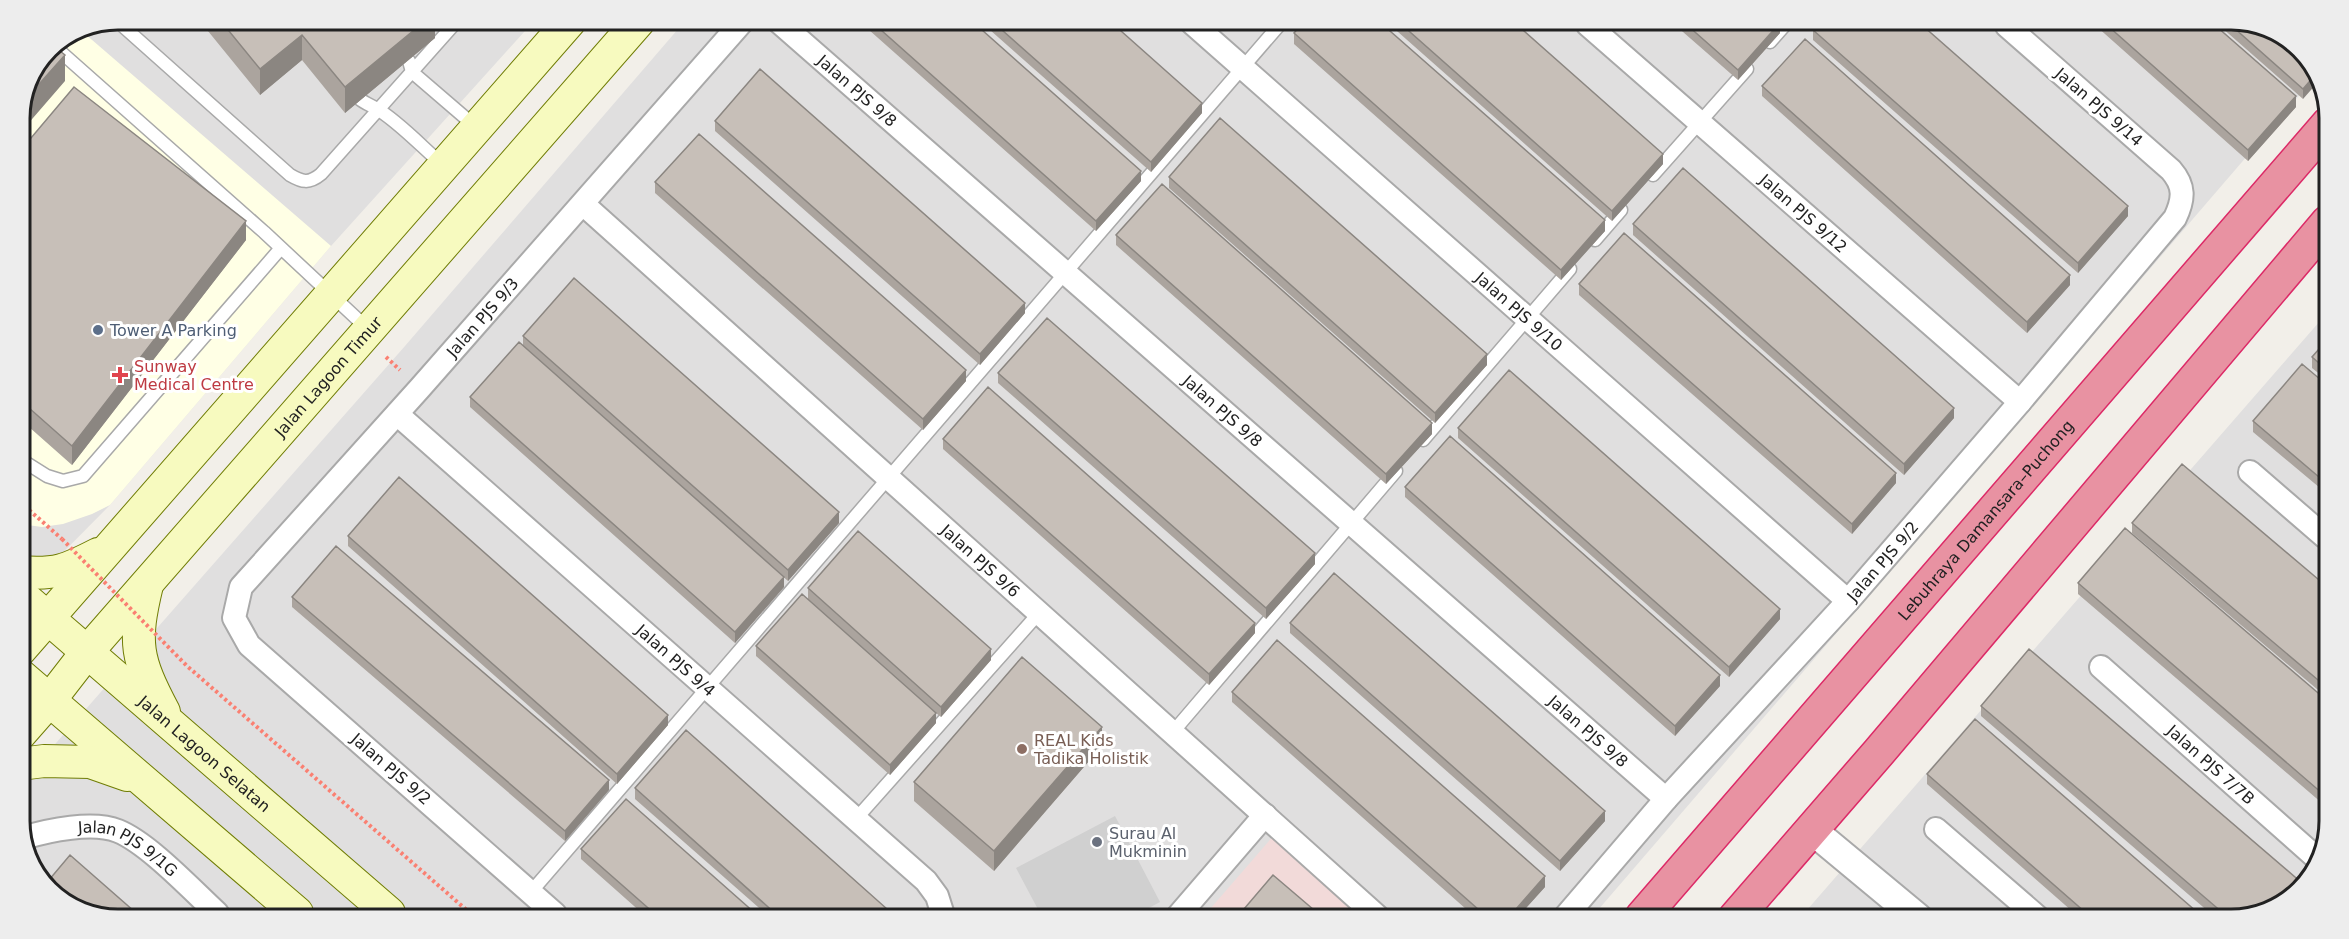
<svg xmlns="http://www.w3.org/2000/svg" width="2349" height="939" font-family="'DejaVu Sans',sans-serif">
<rect width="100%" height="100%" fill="#f2efe9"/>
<path fill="#e0dfdf" d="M118,20L534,21L331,246L110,505L20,596V112L49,48Z
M685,21L2268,27L2316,76L1592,917L81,912L40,881L20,828V784L405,346Z
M2327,313L2322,858L2286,903L2231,919L1800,918Z"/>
<path fill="#f2dad9" d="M1275,834L1367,917L1204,916Z"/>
<path fill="#ffffe5" d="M84,33L331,246L110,505L92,514L63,524L42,527L20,524V112L49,48Z"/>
<path fill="#d0d0d0" d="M1115,816L1160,902L1134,916L1041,915L1016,868Z"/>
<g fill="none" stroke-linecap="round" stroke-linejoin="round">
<g stroke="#a9a9a9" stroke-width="15">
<path id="service" d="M116,20L290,175C302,182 309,184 321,174L457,21
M1770,42L1785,25
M54,46L264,232L369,330
M398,50L409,61L412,72L476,127
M352,87C355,100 367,103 377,109C398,121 423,148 443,165
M1653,175L1747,69
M1595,240L1621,210
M1423,440L1570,269
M20,459L47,476L63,481L83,476L281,248
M1173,732L1396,471
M855,820L1039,613
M531,892L1281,23"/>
</g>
<g stroke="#a9a9a9" stroke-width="26">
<g id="minor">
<path id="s1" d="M779,22L1666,799"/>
<path id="s2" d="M1192,23L1848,601"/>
<path id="s3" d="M1588,25L2020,402"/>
<path id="s4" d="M583,204L1378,917"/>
<path id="s5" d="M397,414L926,881L937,896L943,915"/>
<path d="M2250,472L2325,537"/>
<path id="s6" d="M2101,667L2320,861"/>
<path d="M1936,829L2040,919"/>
<path id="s7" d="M23,838C49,830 93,821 118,831C148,843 192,890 217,913"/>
<path id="s8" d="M555,914L249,645L234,618L241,587L420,388L742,22"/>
<path d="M1178,916L1265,815"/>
<path id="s9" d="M1565,917L1666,799L1848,601L2020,402L2175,218C2184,199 2185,186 2171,170L2007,26"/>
</g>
</g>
<g stroke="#a9a9a9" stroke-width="32">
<path id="tertiary" d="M1812,830L1918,918"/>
</g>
<g stroke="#707d05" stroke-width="34">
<g id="secondary">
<path d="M20,572C56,575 67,570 98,554"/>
<path d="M147,585C133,643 136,659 164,712"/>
<path id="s10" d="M20,594L389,913"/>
<path d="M20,650L570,21"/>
<path d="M20,675L297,913"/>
<path id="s11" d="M20,734L49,701L87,652L639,21"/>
<path d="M20,764L44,761L90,762L127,775"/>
</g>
</g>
<g stroke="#dc2a67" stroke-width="36">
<g id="motorway">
<path id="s12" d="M1642,917L2329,123"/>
<path d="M1735,918L1879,752L2328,222"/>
</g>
</g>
<path stroke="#fa8072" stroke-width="4" stroke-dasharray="3 3" stroke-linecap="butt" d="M386,357L400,370
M20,502L62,539"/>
<use href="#service" stroke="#fff" stroke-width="12"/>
<use href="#minor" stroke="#fff" stroke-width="22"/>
<use href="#tertiary" stroke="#fff" stroke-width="28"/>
<use href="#secondary" stroke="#f7fabf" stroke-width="32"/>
<use href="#motorway" stroke="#e892a2" stroke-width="33"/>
<path stroke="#fa8072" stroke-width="4" stroke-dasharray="3 3" stroke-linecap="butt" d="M62,539L187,666L470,913"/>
</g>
<path fill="#aba49e" d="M199,20L435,21V38L345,113L302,60L260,95Z
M860,22H973L1141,181L1096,231Z
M981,22L1112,23L1202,113L1151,172Z
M1266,23H1280L1274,31Z
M1389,24H1516L1663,164L1612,221Z
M1675,25H1780V33L1738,80Z
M2096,26L2217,27L2296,107L2248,161Z
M2221,27H2268L2309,58L2303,99Z
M1813,30L2128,216L2078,273L1813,40Z
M1294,33L1605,231L1561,280L1294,44Z
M1762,86L2070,285L2027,333L1762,96Z
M715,121L1025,313L980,365L715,131Z
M20,151L246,240L72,465L20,419Z
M1169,177L1487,365L1435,423L1169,188Z
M655,182L966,381L923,430L655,193Z
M1633,224L1954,418L1904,475L1633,235Z
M1116,235L1432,434L1386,484L1116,245Z
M1579,284L1896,483L1852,534L1579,295Z
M523,336L839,523L788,581L573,390L784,587L735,643L470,407V397L523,346Z
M2327,340V380L2312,368V357Z
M998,373L1315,564L1266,619L998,383Z
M2327,385L2326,493L2253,432V421Z
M1458,428L1780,619L1729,677L1458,438Z
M943,439L1255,633L1209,685L943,449Z
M1405,487L1720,686L1675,736L1405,497Z
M2132,523L2325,585L2324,695L2132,533Z
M348,536L668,725L617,784L348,546Z
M2078,583L2324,698L2323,804L2078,594Z
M808,588L991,660L941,717L936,713V723L890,775L756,656V646L808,599Z
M292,597L609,790L565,841L292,607Z
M1290,623L1605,821L1560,871L1290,633Z
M1232,692L1545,887L1518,917H1475L1232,702Z
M1981,706L2231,920L2217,919L1981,716Z
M1102,746L994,871L914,801V782Z
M1927,774L2205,919H2081L1927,784Z
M635,788L887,915L766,914L635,799Z
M581,849L756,914H643L581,859Z"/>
<path fill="#8b8681" d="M425,21H435V38L345,113V87Z
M1274,23H1280L1274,31Z
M1778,25H1780V33L1738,80V70Z
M302,35V60L260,95V69Z
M65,55V81L20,133V112L24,101Z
M2315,75L2318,82L2303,99V89Z
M2296,96V107L2248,161V150Z
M1202,103V113L1151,172V162Z
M1663,154V164L1612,221V211Z
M1141,171V181L1096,231V221Z
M2128,206V216L2078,273V263Z
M1605,220V231L1561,280V270Z
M246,221V240L72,465V446Z
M2070,275V285L2027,333V322Z
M1025,303V313L980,365V354Z
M1487,354V365L1435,423V413Z
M966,370V381L923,430V419Z
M1954,408V418L1904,475V464Z
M1432,423V434L1386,484V474Z
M1896,473V483L1852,534V524Z
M839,512V523L788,581V570Z
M1315,553V564L1266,619V608Z
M784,577V587L735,643V632Z
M1780,609V619L1729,677V667Z
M1255,623V633L1209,685V674Z
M991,649V660L941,717V707Z
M1720,675V686L1675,736V726Z
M936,713V723L890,775V765Z
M668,715V725L617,784V774Z
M1102,727V746L994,871V851Z
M609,780V790L565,841V831Z
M1605,811V821L1560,871V861Z
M1545,876V887L1518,917H1509Z
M887,909V915H882Z"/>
<path fill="#c7bfb8" stroke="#8b8681" stroke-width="1.5" d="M220,20L425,21L345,87L302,35L260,69Z
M872,22H973L1141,171L1096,221Z
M993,22L1112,23L1202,103L1151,162Z
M1302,24H1382L1605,220L1561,270L1294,33Z
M1401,24H1516L1663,154L1612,211Z
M1687,25H1778L1738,70Z
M1817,25L1923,26L2128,206L2078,263L1813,30Z
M2108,26L2217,27L2296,96L2248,150Z
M2233,27H2268L2309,58L2315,75L2303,89Z
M1805,39L2070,275L2027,322L1762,86Z
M54,46L65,55L24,101L49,48Z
M760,69L1025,303L980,354L715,121Z
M74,87L246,221L72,446L20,400V151Z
M1220,118L1487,354L1435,413L1169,177Z
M699,134L966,370L923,419L655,182Z
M1683,168L1954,408L1904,464L1633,224Z
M1162,184L1432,423L1386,474L1116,235Z
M1624,233L1896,473L1852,524L1579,284Z
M574,278L839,512L788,570L523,336Z
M1047,318L1315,553L1266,608L998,373Z
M2327,340V370L2312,357Z
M519,342L784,577L735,632L470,397Z
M2302,364L2327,385L2326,483L2253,421Z
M1509,370L1780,609L1729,667L1458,428Z
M988,387L1255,623L1209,674L943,439Z
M1450,436L1720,675L1675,726L1405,487Z
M2182,464L2325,585L2324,685L2132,523Z
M399,477L668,715L617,774L348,536Z
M2125,528L2324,698L2323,794L2078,583Z
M858,531L991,649L941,707L808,588Z
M336,546L609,780L565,831L292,597Z
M1334,573L1605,811L1560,861L1290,623Z
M802,594L936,713L890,765L756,646Z
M1277,640L1545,876L1509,917H1487L1232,692Z
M2029,649L2302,883L2286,903L2230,919L1981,706Z
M1022,657L1102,727L994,851L914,782Z
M1975,719L2205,919H2093L1927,774Z
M686,730L887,909L882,915H777L635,788Z
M626,799L756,914H655L581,849Z
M70,855L135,912H81L40,881L38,876L41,873L49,880Z
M1273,875L1321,916H1238Z"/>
<circle fill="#5c6f8a" stroke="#fff" stroke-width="2" cx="98" cy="330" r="6"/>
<path fill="#e0444e" stroke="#fff" stroke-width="2" d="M117 366h6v6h6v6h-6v6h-6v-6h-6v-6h6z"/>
<circle fill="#8d6e63" stroke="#fff" stroke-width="2" cx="1022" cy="749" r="6"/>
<circle fill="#6b7280" stroke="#fff" stroke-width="2" cx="1097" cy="842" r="6"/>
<g text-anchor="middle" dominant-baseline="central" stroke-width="6" stroke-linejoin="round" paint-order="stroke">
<g font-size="16" fill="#222" stroke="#fff">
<text stroke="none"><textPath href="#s1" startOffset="104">Jalan PJS 9/8</textPath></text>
<text transform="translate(2099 107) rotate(41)">Jalan PJS 9/14</text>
<text stroke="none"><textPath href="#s3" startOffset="286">Jalan PJS 9/12</textPath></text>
<text stroke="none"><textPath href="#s2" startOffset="436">Jalan PJS 9/10</textPath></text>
<text stroke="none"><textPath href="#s8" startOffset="832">Jalan PJS 9/3</textPath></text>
<text stroke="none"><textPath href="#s11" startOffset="472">Jalan Lagoon Timur</textPath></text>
<text stroke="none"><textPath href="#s1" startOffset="590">Jalan PJS 9/8</textPath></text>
<text stroke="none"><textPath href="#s12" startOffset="525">Lebuhraya Damansara–Puchong</textPath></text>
<text stroke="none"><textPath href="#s4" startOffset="534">Jalan PJS 9/6</textPath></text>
<text stroke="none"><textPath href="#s9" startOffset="477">Jalan PJS 9/2</textPath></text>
<text stroke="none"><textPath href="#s5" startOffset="372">Jalan PJS 9/4</textPath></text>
<text stroke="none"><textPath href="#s1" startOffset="1076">Jalan PJS 9/8</textPath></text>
<text stroke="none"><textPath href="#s10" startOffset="244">Jalan Lagoon Selatan</textPath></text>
<text stroke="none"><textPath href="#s6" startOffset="147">Jalan PJS 7/7B</textPath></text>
<text transform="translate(391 769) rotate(41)">Jalan PJS 9/2</text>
<text stroke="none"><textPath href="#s7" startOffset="112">Jalan PJS 9/1G</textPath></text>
</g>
<g font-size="16" fill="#4e5e75" stroke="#fff" text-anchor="start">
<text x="110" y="330">Tower A Parking</text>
</g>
<g font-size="16" fill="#be3a42" stroke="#fff" text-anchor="start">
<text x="134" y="366">Sunway<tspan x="134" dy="18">Medical Centre</tspan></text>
</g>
<g font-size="16" fill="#785e54" stroke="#fff" text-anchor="start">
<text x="1034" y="740">REAL Kids<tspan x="1034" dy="18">Tadika Holistik</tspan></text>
</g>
<g font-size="16" fill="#5b616d" stroke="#fff" text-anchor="start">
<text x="1109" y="833">Surau Al<tspan x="1109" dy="18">Mukminin</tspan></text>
</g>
</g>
<path d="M0 0H2349V939H0ZM118 30H2231A88 88 0 0 1 2319 118V821A88 88 0 0 1 2231 909H118A88 88 0 0 1 30 821V118A88 88 0 0 1 118 30Z" fill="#ededed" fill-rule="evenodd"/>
<path fill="none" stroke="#222" stroke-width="3" d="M118 30H2231A88 88 0 0 1 2319 118V821A88 88 0 0 1 2231 909H118A88 88 0 0 1 30 821V118A88 88 0 0 1 118 30Z"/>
</svg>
